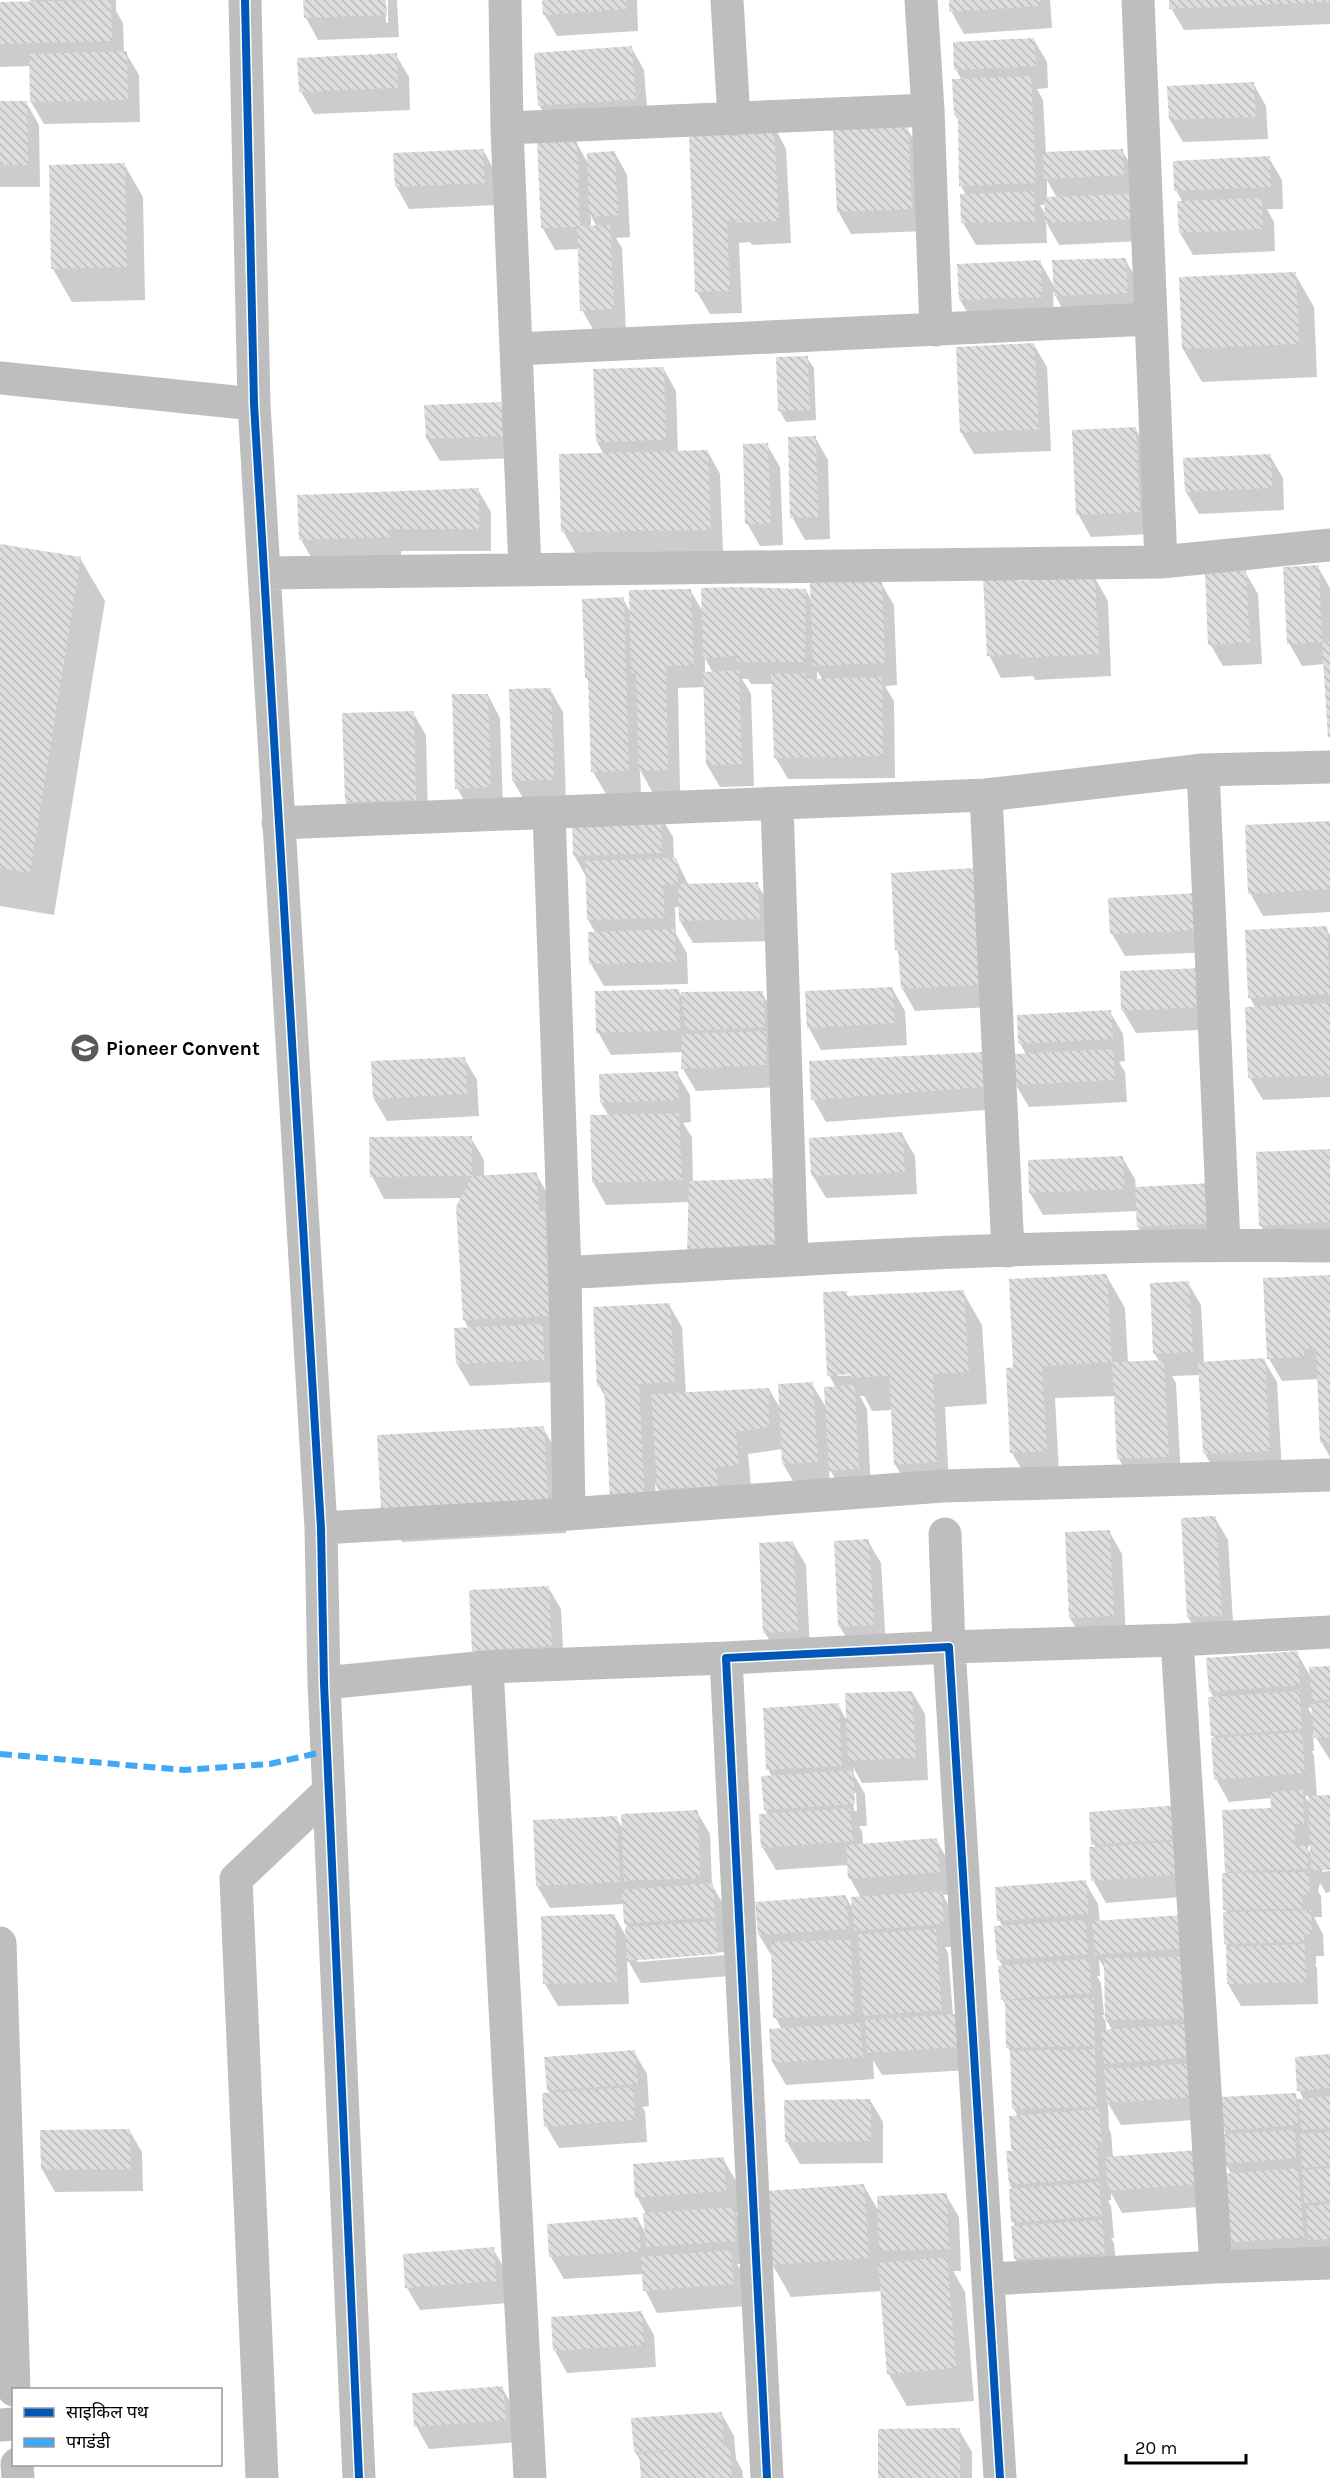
<svg xmlns="http://www.w3.org/2000/svg" width="1330" height="2478" font-family="Karla,'Noto Sans Devanagari',sans-serif">
<defs>
<pattern id="building-back-hatch" width="6" height="6" patternUnits="userSpaceOnUse" patternTransform="scale(1.5)"><rect width="6" height="6" fill="#ddd"/><path d="M-1 5l2 2M0 0l6 6M5-1l2 2" fill="none" stroke="#bcbcbc"/></pattern>
</defs>
<rect width="100%" height="100%" fill="#fff"/>
<path fill="#0003" fill-rule="evenodd" d="M30,0H116V11L123,23L124,53H126L139,75L140,122L44,124L31,102L30,66L0,67V3H32Z
M305,0H385L386,23H388V0H397L399,37L318,40L306,18Z
M543,0H637L638,31L557,36L544,14Z
M950,0H1050L1052,28L964,34L951,11Z
M1171,0H1330V24L1184,30L1171,8Z
M1034,40L1047,62L1048,88L1037,89L1043,100L1046,153L1122,150L1135,173L1136,197L1129,198L1141,218L1142,241L1059,245L1046,222L1047,243L976,245L963,223L966,195L961,186L960,123L955,115L962,80L956,70ZM1047,180L1057,198L1047,199ZM1040,205H1046V215Z
M631,47L644,70L648,121L552,127L539,105Z
M396,55L409,77L410,110L314,114L301,92Z
M1253,83L1266,106L1268,139L1183,142L1170,120Z
M26,102L39,125L40,187H0V103Z
M774,126L786,149L791,243L752,245L750,242L739,243L742,313L710,314L697,292L690,136Z
M907,128L920,151L924,231L851,234L838,211Z
M576,142L589,165L615,153L627,175L630,237L616,238L622,248L626,331L595,333L582,310L579,249L555,250L542,227ZM591,216L597,227H591Z
M483,150L496,173L497,205L409,209L396,186Z
M1269,158L1282,180L1283,209H1267L1274,222L1275,251L1193,255L1180,233L1183,203L1176,190Z
M124,164L143,197L145,300L72,302L53,269Z
M1125,259L1138,282L1140,315L1068,318L1053,292L1054,319L973,322L960,300L1040,262L1055,288Z
M1295,274L1314,307L1317,377L1202,382L1183,349L1180,278Z
M1034,345L1047,367L1051,451L974,454L961,432Z
M807,358L814,368L816,420L786,422L780,411Z
M663,368L676,391L678,453L708,452L720,474L723,552L576,554L563,531L604,455L597,442L595,371Z
M500,404L513,426L515,458L440,461L427,439Z
M1135,428L1148,450L1152,534L1091,537L1078,514Z
M815,437L828,460L830,539L805,540L792,517Z
M767,445L780,467L783,545L760,546L747,523Z
M1270,456L1283,478L1284,510L1199,514L1186,492Z
M478,490L491,512V551H401V559L314,562L301,540Z
M0,546L80,558L105,601L54,915L0,906Z
M1318,567L1330,588V738L1325,664L1302,666L1289,643Z
M1245,572L1258,594L1262,664L1223,666L1210,644Z
M1015,578L1018,582L1095,578L1108,601L1111,676L1035,680L1033,676L1001,678L989,655Z
M881,583L894,605L897,685L885,686L894,701L895,778L788,779L775,757L773,684H751L748,679H742L751,694L754,786L720,787L707,765L705,687L678,688L680,792L653,793L640,770L641,793L606,794L593,772L590,684L586,677L623,599L631,613L690,590L703,612L806,590L812,602ZM705,658L713,673H705ZM817,671L823,680H817Z
M550,689L563,712L566,802L526,803L513,781L511,691Z
M488,695L500,718L503,809L470,811L457,788Z
M413,713L426,735L428,822L359,824L346,802Z
M660,815L673,837L674,859H676L689,886L757,884L770,906L772,941L693,943L680,921V907H675L676,934L687,953L688,984L604,986L591,964L596,933L588,920L587,878L574,855Z
M1330,822V912L1263,916L1250,893Z
M972,870L991,1007L915,1011L902,988L900,956L897,950Z
M1209,917L1212,952L1125,956L1112,934Z
M1326,928L1330,935V1097L1263,1100L1250,1078L1246,1009L1256,1008L1250,998Z
M1203,969L1217,1029L1136,1033L1123,1011L1121,973Z
M892,988L905,1011L907,1045L821,1050L809,1028Z
M678,990L684,1000L762,993L775,1015L778,1087L696,1091L683,1069V1052L611,1055L598,1032Z
M1110,1012L1123,1034L1125,1061L1119,1062L1125,1072L1127,1102L1029,1107L1016,1085L1026,1055L1020,1043Z
M464,1058L477,1080L479,1116L387,1121L374,1099Z
M677,1073L690,1095L691,1122L683,1123L692,1137L693,1183L690,1202L606,1205L593,1182L609,1116L601,1103Z
M997,1076L999,1109L826,1122L813,1099Z
M902,1134L915,1156L917,1194L826,1198L813,1176Z
M471,1138L484,1160V1177L536,1174L549,1196L561,1338H549L555,1348L556,1382L470,1386L457,1364L469,1329L464,1320L458,1208L463,1198L384,1199L372,1176Z
M1330,1151V1245L1274,1248L1261,1226Z
M1122,1157L1135,1179L1136,1189L1212,1185L1227,1245L1151,1249L1138,1227V1211L1043,1215L1030,1193L1029,1162Z
M1106,1275L1125,1308L1128,1363L1159,1361L1155,1354L1188,1283L1201,1305L1204,1363L1264,1360L1277,1382L1282,1473L1218,1476L1205,1454L1201,1375L1172,1376L1176,1383L1181,1479L1131,1481L1119,1459L1115,1396L1055,1398L1059,1473L1025,1475L1012,1453L1016,1369Z
M1330,1276V1457L1322,1443L1319,1379L1282,1381L1269,1359Z
M963,1292L982,1325L987,1404L945,1407L949,1484L908,1487L895,1464L892,1410L872,1411L864,1396H860L867,1409L871,1491L843,1492L829,1468L830,1484L796,1486L783,1464V1449L748,1454L751,1487L671,1511L655,1483L657,1521L624,1522L606,1398L599,1386L669,1305L682,1327L686,1394L769,1389L781,1410L812,1384L827,1409L836,1388L829,1375L846,1293L849,1298ZM859,1372V1375L838,1376V1373Z
M543,1428L562,1461L566,1533L402,1542L383,1509Z
M1215,1518L1228,1540L1234,1638L1201,1639L1188,1617L1183,1519Z
M1109,1531L1122,1554L1126,1638L1083,1640L1070,1618Z
M868,1541L881,1563L886,1647L853,1649L840,1627L836,1542Z
M793,1543L806,1565L810,1653L778,1655L765,1633L761,1544Z
M548,1587L561,1609L564,1668L486,1673L473,1650Z
M1297,1653L1312,1679L1330,1667V1760L1313,1733L1314,1751H1312L1314,1756L1317,1797L1330,1796V1868L1322,1869V1872L1330,1871V1892L1326,1893L1320,1883L1318,1891L1321,1896L1322,1917H1314L1323,1934L1324,1956H1316V1964H1315L1317,1968L1318,2004L1241,2006L1228,1984V1949L1225,1943L1227,1913L1225,1909L1228,1875L1226,1872L1272,1810V1798L1229,1802L1216,1779L1215,1740L1213,1735L1214,1698L1210,1691ZM1313,1707L1314,1718L1308,1708ZM1305,1796H1310V1805ZM1306,1846H1312V1856Z
M912,1692L925,1714L928,1780L862,1783L853,1767L854,1775L865,1794L867,1826H859L862,1831L863,1845L936,1840L949,1862L951,1894L943,1895L954,1915L956,1947H945L948,1953L953,2015L970,2070L882,2075L873,2060L874,2079L786,2085L773,2063L771,2031L782,2030L775,2017L773,1958L759,1935L846,1897L854,1911L861,1898L850,1878L849,1865L776,1870L763,1848L768,1815L765,1810L772,1777L768,1769L838,1705L847,1721ZM853,1793H856L857,1811H854Z
M1178,1806L1194,1896L1106,1903L1093,1880L1095,1848L1090,1813Z
M697,1812L710,1834L712,1885L725,1907L730,1976L641,1983L627,1959L629,2004L558,2006L545,1984L614,1915L627,1938L628,1928L625,1923L624,1904L550,1908L537,1886L616,1818L623,1829ZM725,1952V1955L637,1962V1959Z
M1085,1882L1098,1904L1100,1922L1182,1916L1209,2119L1121,2125L1108,2103L1109,2129L1111,2133L1113,2158L1196,2152L1211,2206L1122,2213L1111,2193V2200L1108,2201L1111,2206L1114,2238H1111L1114,2243L1117,2275L1028,2281L1015,2259L1013,2190L1010,2185L1013,2152L1010,2117H1018L1014,2109L1012,2055L1008,2048L1007,2007L1002,1999L1003,1967L998,1959L1003,1927L999,1920ZM1099,1959L1106,1971V2014H1104L1101,1983L1097,1976H1100ZM1102,2015H1106V2020L1113,2031H1106V2022Z
M634,2052L647,2074L649,2106L642,2107L645,2111L647,2142L559,2148L546,2126L551,2094L548,2090Z
M1330,2056V2262L1241,2265L1228,2243L1232,2175L1225,2163L1227,2136L1224,2130L1295,2094L1298,2100H1304L1299,2090Z
M870,2100L883,2122V2163L800,2164L787,2142L786,2101Z
M129,2130L142,2152L143,2191L55,2192L42,2169Z
M723,2159L736,2181L738,2213H736L746,2231L748,2263L737,2264L743,2274L746,2306L657,2313L645,2290L643,2274L564,2279L551,2257L549,2225L637,2218L646,2234V2214L637,2197Z
M864,2186L879,2212L946,2195L959,2217L961,2271H953L965,2292L974,2401L907,2406L888,2373L882,2291L791,2297L772,2264Z
M493,2249L506,2271L508,2303L420,2310L407,2288Z
M641,2312L654,2335L656,2367L567,2373L555,2351Z
M502,2388L515,2410L518,2442L429,2449L416,2426Z
M721,2413L734,2436L736,2459L742,2470L743,2478H643L642,2463L635,2452Z
M959,2430L972,2452V2478H880Z"/>
<path fill="url(#building-back-hatch)" d="M111,0L112,41L0,44V2Z
M303,0H386L387,15L304,18Z
M542,0H626V9L543,15Z
M949,0H1040V6L949,12Z
M1169,0H1329V2L1169,9Z
M1034,38L1036,66L954,70L953,42Z
M632,46L636,99L538,106L534,53Z
M127,51L128,100L30,102L29,54Z
M397,53L398,88L299,92L297,58Z
M1031,76L1036,183L959,186L958,116H954L952,79Z
M1254,82L1256,117L1169,120L1167,86Z
M0,101H27L28,165H0Z
M774,125L779,221L737,223V220L727,221L730,291L695,292L689,135Z
M908,127L912,209L837,212L833,130Z
M577,141L580,226L610,225L614,309L580,311L577,227L541,228L537,142Z
M483,149L485,183L395,187L393,153Z
M1123,149L1124,175L1044,179L1043,152Z
M615,151L618,215L589,217L587,153Z
M1270,156L1271,187L1174,191L1173,161Z
M125,163L127,267L51,269L49,165Z
M1034,191L1035,221L961,223L960,194Z
M1129,194L1130,219L1045,223L1044,197Z
M1262,198L1263,229L1179,233L1177,201Z
M1126,258L1128,293L1054,296L1052,260Z
M1041,260L1042,297L959,300L957,264Z
M1296,272L1299,344L1182,349L1179,277Z
M1034,343L1039,429L960,433L956,347Z
M808,356L810,410L778,411L776,357Z
M664,367L666,440L596,442L593,369Z
M501,402L503,436L426,439L424,405Z
M1136,427L1140,512L1076,515L1072,430Z
M816,436L818,517L790,518L788,437Z
M768,443L771,523L745,524L743,444Z
M708,450L711,530L561,532L559,454Z
M1271,454L1272,488L1185,492L1183,458Z
M479,488V529H389V537L299,540L297,495Z
M0,544L81,557L30,873L0,868Z
M1319,565L1322,642L1330,641V737L1328,738L1322,642L1287,644L1283,567Z
M1246,570L1250,642L1208,645L1205,572Z
M1016,576V581L1095,577L1099,654L1020,658V654L987,656L983,578Z
M882,581L885,663L813,666L810,583Z
M734,587L806,589L805,662H737L736,656L703,658L701,588Z
M691,589L694,665L666,666L668,770L639,771L636,673H631L629,590Z
M624,597L629,771L591,772L588,677L585,678L582,599Z
M739,670L742,764L706,765L703,672Z
M805,673V679L882,677L883,756L774,758L771,674Z
M551,688L554,780L512,781L509,689Z
M452,694H488L491,787L455,789Z
M414,711L416,800L345,802L342,713Z
M661,813L662,853L573,856L572,816Z
M1330,821V889L1248,894L1245,825Z
M677,858L678,884L663,885L665,918L587,920L585,861Z
M973,868L979,985L901,989L898,950H895L891,873Z
M758,882L760,919L679,921L678,884Z
M1197,893L1200,930L1110,934L1108,898Z
M1327,926L1330,994L1248,998L1245,930Z
M675,929L676,962L589,964L588,932Z
M1203,968L1205,1007L1121,1011L1120,971Z
M893,987L895,1023L807,1028L805,991Z
M679,989L680,1030L596,1033L595,991Z
M763,991L765,1027L686,1031L681,992Z
M1330,1003V1075L1248,1078L1245,1007Z
M1111,1010L1113,1039L1018,1044L1017,1015Z
M766,1031V1065L681,1069L682,1034Z
M1113,1049L1115,1080L1015,1085L1014,1054Z
M985,1052L987,1087L811,1100L809,1061Z
M465,1057L467,1094L373,1099L371,1061Z
M678,1071L679,1100L600,1103L599,1074Z
M679,1113L682,1180L592,1183L590,1115Z
M903,1132L905,1172L811,1176L809,1138Z
M472,1136V1176L370,1177L369,1137Z
M1330,1149V1222L1259,1226L1256,1152Z
M1123,1156L1125,1189L1029,1193L1028,1160Z
M537,1172L539,1211H545L549,1316L463,1320L456,1207L472,1176Z
M776,1178L778,1251L687,1253L689,1181Z
M1213,1183L1215,1223L1137,1227L1135,1187Z
M1107,1274L1112,1362L1042,1366L1047,1451L1010,1453L1006,1368L1013,1367L1009,1279Z
M1330,1275V1443H1320L1316,1348L1304,1349V1357L1267,1359L1263,1278Z
M1189,1281L1193,1352L1153,1354L1150,1283Z
M964,1290L969,1372L933,1374L937,1462L894,1465L889,1376L851,1378V1374L827,1376L823,1292L847,1291V1296Z
M670,1303L675,1382L639,1384L645,1499L610,1500L604,1386H597L593,1307Z
M543,1324L544,1360L456,1364L454,1328Z
M1265,1358L1270,1451L1203,1454L1198,1362Z
M1164,1360L1169,1457L1117,1459L1112,1362Z
M813,1382L818,1462L782,1464L778,1384Z
M855,1385L859,1469L829,1471L824,1387Z
M769,1388V1427L736,1432L739,1465L716,1467L718,1486L657,1489L651,1394Z
M544,1426L548,1500L381,1510L377,1435Z
M1216,1516L1222,1616L1187,1617L1181,1518Z
M1110,1530L1114,1616L1069,1618L1065,1532Z
M869,1539L874,1625L838,1627L834,1541Z
M793,1541L798,1631L763,1633L759,1543Z
M549,1586L552,1646L472,1651L469,1590Z
M1298,1651L1300,1685L1209,1692L1206,1658Z
M1330,1666V1700L1312,1701L1309,1667Z
M912,1691L916,1758L848,1761L845,1693Z
M1300,1691L1302,1729L1211,1736L1208,1697Z
M1330,1702V1737L1314,1738L1311,1704Z
M839,1703L842,1766L766,1770L763,1708Z
M1302,1732L1305,1773L1214,1780L1211,1738Z
M853,1770L855,1804L764,1810L761,1776Z
M1303,1790L1304,1824H1295V1846L1308,1845V1869L1225,1872L1222,1810L1271,1808L1270,1792Z
M1330,1795V1870L1311,1871L1308,1796Z
M1179,1805L1182,1839L1091,1845L1089,1812Z
M850,1808L853,1841L761,1848L759,1814Z
M698,1810L700,1878L624,1881L621,1814Z
M617,1816L620,1882L536,1886L533,1820Z
M937,1838L940,1872L848,1879L846,1845Z
M1179,1841L1182,1874L1091,1881L1089,1847Z
M1309,1872L1310,1895H1302L1303,1909L1223,1910L1222,1873Z
M1086,1880L1089,1914L997,1921L995,1887Z
M713,1883L715,1917L624,1924L622,1890Z
M942,1891L944,1924L854,1931L851,1897Z
M846,1895L849,1929L758,1935L755,1902Z
M1311,1910L1312,1934H1304V1942L1224,1944L1223,1912Z
M615,1914L617,1982L543,1984L541,1916Z
M1183,1915L1185,1948L1095,1955L1092,1921Z
M1086,1920L1088,1954L997,1960L994,1926Z
M715,1921L718,1954L627,1961L625,1927Z
M936,1929L942,2010L863,2016L858,1934Z
M851,1940L854,2015L773,2018L771,1942Z
M1305,1944L1306,1982L1227,1984L1226,1947Z
M1192,1957V2019L1105,2020L1104,1958Z
M1089,1959L1092,1993L1001,2000L998,1966Z
M1094,1998L1095,2046L1006,2048L1005,2000Z
M956,2014L958,2047L867,2053L865,2020Z
M860,2023L863,2057L772,2063L769,2029Z
M1192,2024L1195,2057L1104,2064L1101,2030Z
M1095,2049L1097,2107L1012,2109L1010,2051Z
M635,2050L638,2084L547,2091L544,2057Z
M1330,2054V2088L1297,2091L1295,2057Z
M1195,2063L1197,2097L1107,2103L1104,2069Z
M633,2087L635,2120L544,2127L542,2093Z
M1296,2093L1298,2125L1222,2131L1220,2097Z
M1330,2096V2128L1301,2130L1298,2099Z
M871,2099V2141L785,2142L784,2100Z
M1099,2109L1102,2143L1011,2150L1009,2116Z
M130,2129L131,2169L41,2170L40,2130Z
M1295,2130L1296,2158L1224,2164L1222,2134Z
M1330,2132V2166L1302,2168L1300,2134Z
M1097,2144L1099,2178L1009,2185L1006,2151Z
M1197,2150L1199,2184L1108,2191L1105,2157Z
M724,2157L726,2191L635,2198L633,2164Z
M1298,2168L1304,2237L1226,2243L1220,2174Z
M1330,2168V2201L1304,2203L1302,2170Z
M1099,2182L1102,2216L1011,2223L1009,2189Z
M864,2184L869,2258L771,2265L766,2191Z
M947,2193L949,2249L879,2251L877,2196Z
M1330,2204V2239L1308,2240L1306,2206Z
M734,2207L736,2241L646,2247L643,2213Z
M638,2217L641,2251L549,2257L547,2224Z
M1102,2220L1105,2253L1014,2259L1011,2226Z
M494,2247L496,2281L405,2288L403,2254Z
M731,2250L734,2284L643,2291L641,2257Z
M947,2257L956,2368L887,2374L878,2263Z
M642,2311L644,2345L553,2351L551,2317Z
M503,2386L506,2420L414,2427L412,2393Z
M722,2412L724,2446L634,2452L631,2418Z
M960,2428V2478H878V2429Z
M730,2446L732,2478H641L639,2453Z"/>
<g fill="none" stroke-linecap="round" stroke-linejoin="round">
<path stroke="#bebebe" stroke-width="33" d="M245,0L254,404L321,1528L324,1683L359,2478
M505,0L507,128L928,110
M727,0L734,119
M921,0L928,110L936,330
M1138,0L1161,562
M507,128L525,569
M516,349L1150,319
M0,378L254,404
M264,573L1161,562L1330,545
M1203,770L1224,1244
M986,795L1008,1251
M777,804L792,1260
M549,813L565,1273
M278,823L986,795L1203,770L1330,767
M1330,1246C1075,1242 819,1258 565,1273L569,1514L943,1486L1330,1475
M321,1528L569,1514
M945,1534L949,1647L1177,1640L1330,1632
M1177,1640L1216,2267
M487,1667L726,1658
M324,1683L487,1667L530,2478
M0,1943L14,2390
M989,2279L1216,2267L1330,2263
M0,2425L14,2424
M17,2464L18,2478
M262,2478L236,1879L329,1791
M767,2478L726,1658L949,1647L1000,2478"/>
<path stroke="#3fa9f5" stroke-width="6" stroke-dasharray="12 6" stroke-linecap="butt" d="M0,1754L184,1770L270,1764L327,1751"/>
<g stroke="#fff" stroke-width="11">
<path id="cycleway" d="M245,0L254,404L321,1528L324,1683L359,2478
M767,2478L726,1658L949,1647L1000,2478"/>
</g>
<use href="#cycleway" stroke="#0057b8" stroke-width="8"/>
</g>
<defs>
<g id="school-disc" transform="scale(1.5)"><circle r="9.5" fill="#595959" stroke="#fff"/><path d="M0-5L7-2L0 1L-7-2ZM-4 1L0 2.5L4 1V4Q0 6-4 4Z" fill="#fff"/></g>
</defs>
<g fill-rule="evenodd">
<use href="#school-disc" x="85" y="1048"/>
</g>
<g text-anchor="middle" dominant-baseline="central" stroke-width="5" stroke-linejoin="round" paint-order="stroke">
<g font-size="20" font-weight="bold" fill="#000" stroke="#fff" text-anchor="start">
<text x="106" y="1048">Pioneer Convent</text>
</g>
</g>
<rect x="12" y="2388" width="210" height="78" fill="#ffffff" stroke="#999999" stroke-width="1.5"/>
<rect x="24" y="2408" width="30" height="9" fill="#0057b8" stroke="#999999" stroke-width="1.5"/>
<text x="66" y="2418" font-size="18" fill="#000000">साइकिल पथ</text>
<rect x="24" y="2438" width="30" height="9" fill="#3fa9f5" stroke="#999999" stroke-width="1.5"/>
<text x="66" y="2448" font-size="18" fill="#000000">पगडंडी</text>
<path d="M1126 2454v9h120v-9" fill="none" stroke="#000000" stroke-width="3"/>
<text x="1135" y="2454" font-size="18" fill="#000000" stroke="#ffffff" stroke-width="4.5" paint-order="stroke">20 m</text>
</svg>
